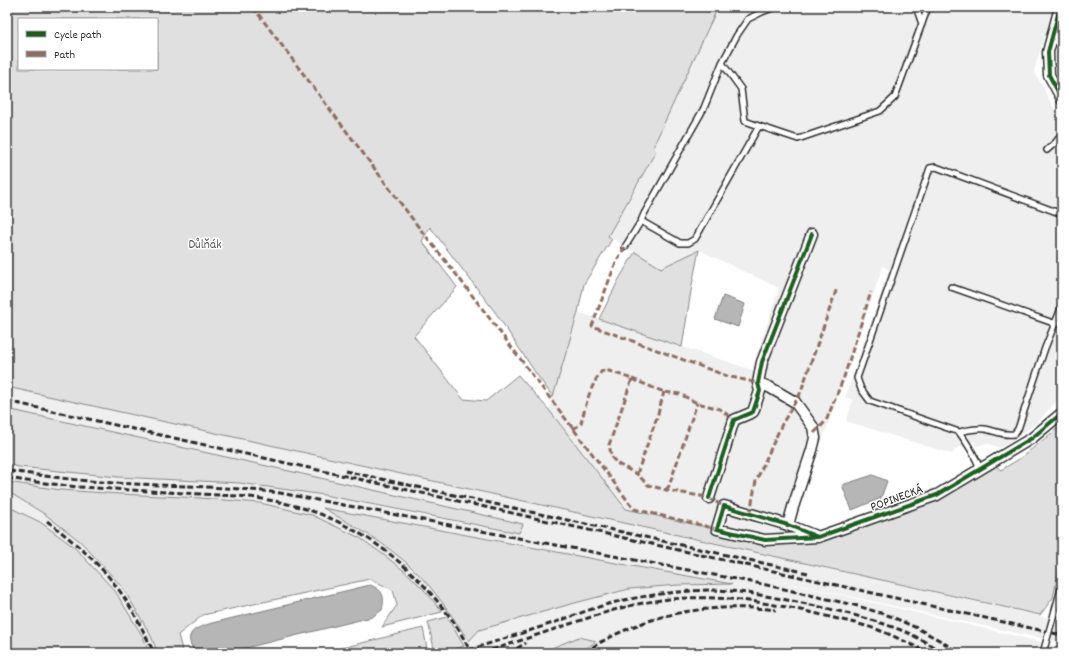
<svg xmlns="http://www.w3.org/2000/svg" width="1069" height="660" font-family="Dekko,sans-serif">
<rect width="100%" height="100%" fill="#fff"/>
<filter id="ink" filterUnits="userSpaceOnUse"><feTurbulence type="fractalNoise" baseFrequency=".025" numOctaves="2"/><feDisplacementMap in="SourceGraphic" scale="8" xChannelSelector="R" yChannelSelector="G"/><feConvolveMatrix kernelMatrix="1 2 1 2 8 2 1 2 1" color-interpolation-filters="sRGB"/></filter>
<g filter="url(#ink)">
<path fill="#efefef" fill-rule="evenodd" d="M718,7H1053L1034,71L1062,123V395L1036,424L1000,448L987,443L976,446L974,442L957,448L952,454L846,421L853,400L845,397L889,270L883,266L800,504L787,546L627,510L549,410L578,312L752,370L779,288L699,250L661,268L608,236L655,153L654,145Z
M7,387L1062,621V643L731,570L888,606L1062,647V653H442L464,646L447,617L427,593L260,503L201,498L120,494L61,490L32,486L7,482V464L19,467L118,477L240,483L324,495L424,516L519,533L522,524L7,409ZM325,509L610,562L729,583L678,585L629,589L571,604L479,630L469,640L435,592L412,568L386,546Z
M7,491L46,515L81,542L123,588L150,634L158,653H149L143,637L115,591L40,522L7,506Z"/>
<path fill="#e0e0e0" stroke="#868686" fill-rule="evenodd" d="M7,7H718L654,145L655,153L608,236L612,239L584,284L578,312L553,397L537,375L495,312L430,227L422,241L457,287L414,336L463,399L486,401L518,375L549,410L626,509L765,540L818,537L953,485L959,488L996,466L1001,470L1019,459L1062,425V555L1053,598L1040,615L7,387ZM19,19H157V69H19Z
M699,250L692,285L682,347L599,319L619,279L635,252L661,268Z
M7,409L267,466L523,524L519,533L324,495L240,483L118,477L19,467L7,464Z
M7,482L61,490L120,494L201,498L260,503L312,515L360,538L384,555L408,574L427,593L442,612L382,627L397,605L393,590L370,579L203,615L178,635L183,653H158L150,634L123,588L81,542L46,515L7,491Z
M7,506L40,522L74,547L115,591L143,637L149,653H7Z
M323,508L610,562L732,584L678,585L629,589L571,604L479,630L469,641C451,615 435,589 412,568C386,543 354,526 323,508Z
M447,617L464,646L442,653H435L428,622Z
M423,628L428,653H321Z
M579,637L596,641L581,653H539Z"/>
<path fill="#b6b6b6" stroke="#7e7e7e" d="M723,296L745,304L738,327L715,319Z
M873,475L887,481L881,498L852,510L842,485Z
M370,585C384,590 385,597 382,610L372,617L225,653H198L194,651C192,648 191,645 190,642C187,629 203,626 212,623Z"/>
<g fill="none" stroke-linecap="round" stroke-linejoin="round">
<path stroke="#7e7e7e" stroke-width="3" d="M7,20L13,7"/>
<g stroke="#2b2b2b" stroke-width="8">
<path id="service" d="M775,7L762,12L748,19L737,35L722,63L704,108L644,214L641,221L680,243H688L695,239L759,126L798,139L880,111L895,97L928,7
M916,7L922,24
M722,63L741,89L745,121L759,126
M1047,150L1056,142L1062,134
M625,247L641,221
M951,287L1056,324
M959,432C968,430 976,428 985,429C996,431 1003,436 1014,434L1018,429L1045,348L1062,306
M980,469C975,455 968,444 959,432L870,401L861,389L857,378L930,168L936,167L1062,214"/>
</g>
<g stroke="#2b2b2b" stroke-width="13">
<path id="minor" d="M1060,7L1048,52L1049,75L1062,99
M758,383L769,387L795,402L813,427L815,438L812,450L793,507L788,525
M709,498L734,420L753,412L760,391L758,383L762,362L812,234
M818,537L788,525L724,506L717,529L765,540L818,537L937,495L1032,438L1062,413"/>
</g>
<use href="#service" stroke="#fff" stroke-width="5"/>
<use href="#minor" stroke="#fff" stroke-width="10"/>
<path stroke="#2b2b2b" stroke-width="3" stroke-dasharray="6 3" stroke-linecap="butt" d="M7,401L1062,635
M9,471C44,476 80,481 115,483C170,486 225,486 280,493L762,584L858,606L890,616L917,628L941,641L959,653
M345,471L808,573
M7,478L27,481L78,487L237,496C251,497 265,499 279,502C344,515 402,555 442,607C446,612 451,618 455,624C461,633 466,643 471,653
M47,521C72,540 97,561 116,586C132,607 143,630 154,653
M460,653C490,643 520,634 550,624C576,615 602,604 630,599C656,594 682,591 709,590C735,590 761,595 787,600C827,608 868,617 906,632C919,638 932,646 944,653
M483,653C507,645 531,637 555,629C582,620 610,610 638,604C699,591 759,600 818,614C837,619 857,623 876,629C894,636 911,644 928,653
M509,653L526,643
M585,653C591,649 596,644 603,641C625,629 650,619 674,614C706,607 744,606 776,610"/>
<g stroke="#2b2b2b" stroke-width="8" stroke-linecap="butt">
<path id="service-bridge" d="M1043,653L1062,585"/>
</g>
<use href="#service-bridge" stroke="#fff" stroke-width="5"/>
<path stroke="#8d6e63" stroke-width="3" stroke-dasharray="6 3" stroke-linecap="butt" d="M253,7L417,225L459,278L634,509L717,529
M625,247L616,262L592,326L727,376L758,383
M632,379L664,392L680,394L697,403L720,409L734,420
M573,429L578,426L581,423C586,405 590,385 602,371H609L632,379L609,445L612,458L618,464L637,474L648,485L666,490L706,497L724,506
M814,433L826,421L844,377L871,292
M637,474L657,417L664,392
M666,490L669,486L697,403
M750,513L756,481L782,424L800,394L837,288"/>
<g stroke="#fff" stroke-width="6">
<path id="cycleway" d="M1060,7L1048,52L1049,75L1062,99
M709,498L734,420L753,412L760,391L758,383L762,362L812,234
M818,537L788,525L724,506L717,529L765,540L818,537L937,495L1032,438L1062,413"/>
</g>
<use href="#cycleway" stroke="#1b5e20" stroke-width="4"/>
</g>
</g>
<g text-anchor="middle" dominant-baseline="central" stroke-width="3" stroke-linejoin="round" paint-order="stroke">
<g font-size="13" fill="#585858" stroke="#fff">
<text x="205" y="245">Důlňák</text>
</g>
<g font-size="13" fill="#2b2b2b" stroke="#fff">
<text transform="translate(897 499) rotate(-20)">POPINECKÁ</text>
</g>
</g>
<rect width="1069" height="660" fill="none" stroke="#fff" stroke-width="24"/>
<rect x="12" y="12" width="1045" height="636" fill="none" stroke="#2b2b2b" stroke-width="1.5" filter="url(#ink)"/>
<rect x="18" y="18" width="140" height="52" fill="#ffffff" stroke="#aaaaaa"/>
<rect x="26" y="31" width="20" height="6" fill="#1b5e20" stroke="#aaaaaa"/>
<text x="54" y="38" font-size="12" fill="#2b2b2b">Cycle path</text>
<rect x="26" y="51" width="20" height="6" fill="#8d6e63" stroke="#aaaaaa"/>
<text x="54" y="58" font-size="12" fill="#2b2b2b">Path</text>
</svg>
